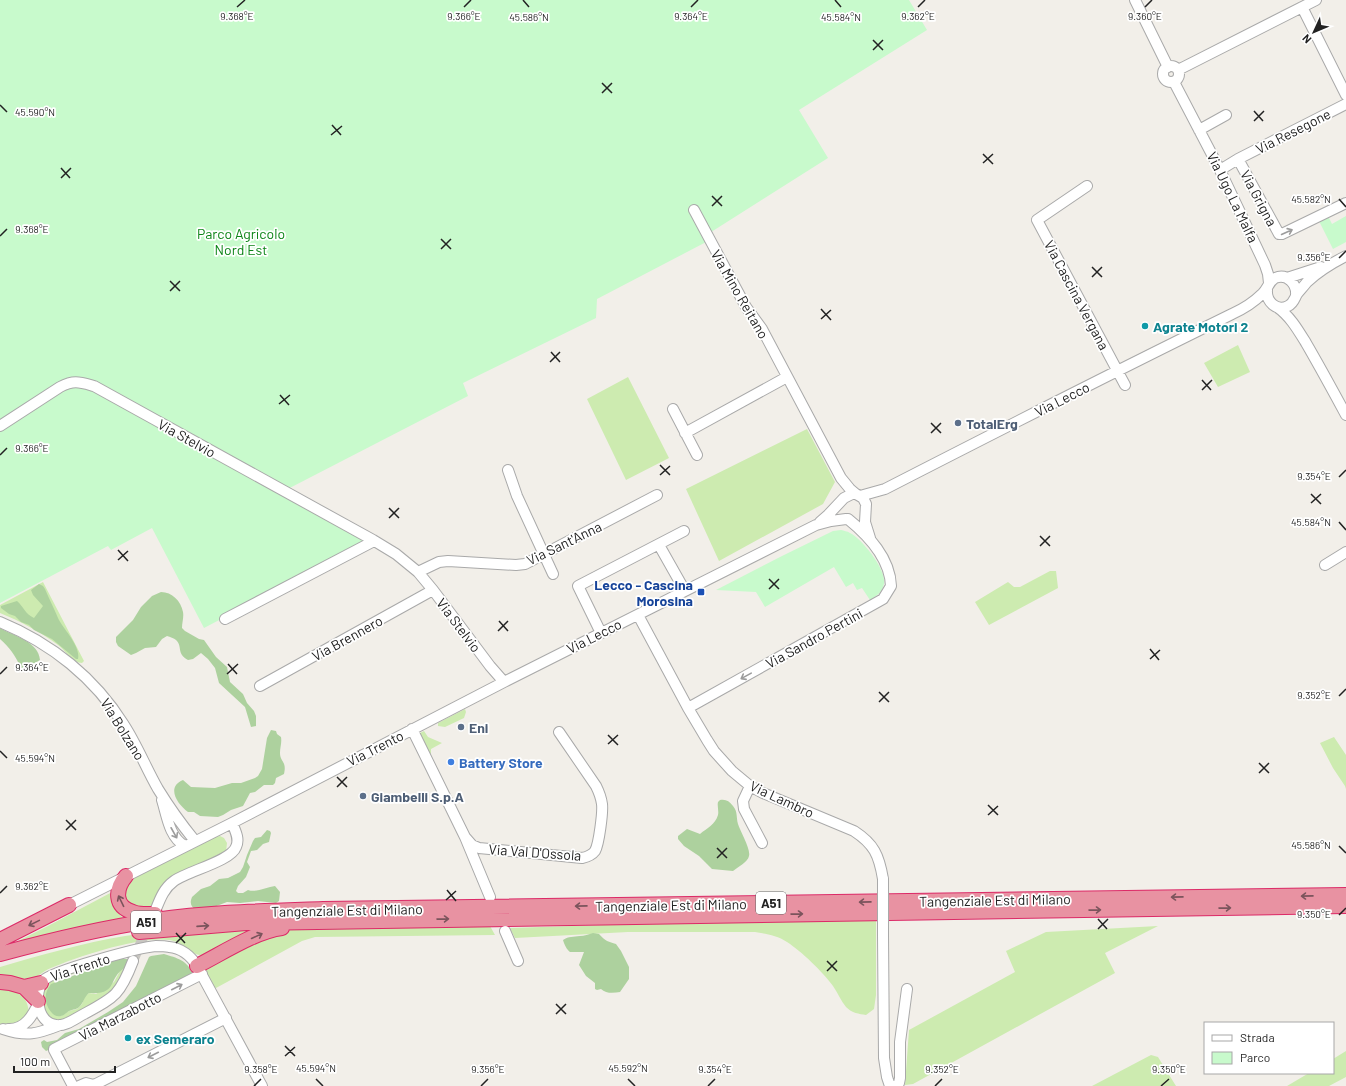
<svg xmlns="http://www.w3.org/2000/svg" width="1346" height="1086" font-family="Barlow,sans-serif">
<rect width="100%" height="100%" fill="#f2efe9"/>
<path fill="#cdebb0" d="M1238,345L1250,372L1218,387L1204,363Z
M628,377L669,458L626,480L587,399Z
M807,429L835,482L823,504L719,561L686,489Z
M1050,571H1056L1058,588L989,625L975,602L1008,582L1014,587H1020Z
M43,582L84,661L82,663C73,663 65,650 58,645C41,632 20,621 0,613V605Z
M465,709L466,712L464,718L445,727L438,726V723Z
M424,731L428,737L442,743L431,749V754L425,750L420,733Z
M1334,737L1346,755V789L1345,786L1333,768L1320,743Z
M220,836L224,838L227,843L226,852L175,877L150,912L133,911L120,893L130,878L214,837Z
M114,891C112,904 115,912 126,920L2,949L48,926Z
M876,920V995L874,1009L866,1015C859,1014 852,1013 846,1007C841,1001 838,993 833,986C823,972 801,951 787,942C777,935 766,934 755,932H628L515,938L510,928L728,921Z
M263,924L208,955C189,958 186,942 169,940C140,936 79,956 51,968C43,971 37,977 31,981L0,977V967C41,955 83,943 125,936C170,929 217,928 263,924Z
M490,926L495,935L315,937L302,941L216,988L213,987C205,974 201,973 212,961L286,930L373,927Z
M1158,926L1105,953L1115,973L913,1084L905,1085L909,1030L1015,972L1006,951L1046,932Z
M111,960L54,981L61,1016L69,1011L77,1009L82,1004L85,996L89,993L96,994L114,982L120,971L125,968L122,977L111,994L71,1017L56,1022L45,1013L42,993L48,981Z
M0,988C17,991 28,994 29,1014L22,1024L0,1026Z
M1346,1051V1077L1329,1086H1287L1309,1073H1333V1059Z
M1151,1055L1158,1057L1176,1086H1092Z"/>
<path fill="#add19e" d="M39,584L43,586L45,589C49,599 54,608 58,618C63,629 81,646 78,659H76L52,639L34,630L29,625L21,622L15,616L9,614L1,608V606L17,601C24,607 25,614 34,618L43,606L33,595L31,590Z
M161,592C172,592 181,601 183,612C184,617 182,623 182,628L185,631L199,639L204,640L216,657L227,667L230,682L243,694L247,703L254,711L256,716V726L251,727L245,707L219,683L215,668L208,659L201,653L193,659L188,660C176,653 183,647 176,640C174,638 170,637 167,636L162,639L156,647L145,648L136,653L131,655L118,646L116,642V637L133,620L141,607L152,596Z
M0,628C14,636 39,642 40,660L26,668H21C15,655 10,648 0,639Z
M271,730L276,731L277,734L281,737C282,743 280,747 280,753C280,762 287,761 284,774L276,778L275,783L273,785H264L255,792L250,793L243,806L231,810L223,815L218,817L200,816L194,812H188C177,804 166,787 183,780L191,787L215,788L232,783H241L255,778L258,776L262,769L267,738Z
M720,800C726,799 729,801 733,806C738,812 736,817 738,824C740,831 751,849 749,856C748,862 738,867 733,871L712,869L699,856L684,846L678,839V836L687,829L700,834C707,828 715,825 718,815C719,811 717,806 718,802Z
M267,830L270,831L271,833L269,842L263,844L257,850L251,851L247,862L250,867L246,877L238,886L236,891L238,893H243L248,890C256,893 267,887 275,886L280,892L279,901L276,903L258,901L240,903L227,902L214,907L196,910C192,907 190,905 191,900L192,897L201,889L210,886L219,879L228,878L240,872L243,867L247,855L253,841L255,838L261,837Z
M593,933L599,934C605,941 609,942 616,944L621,951L629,967V979L620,992C614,993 606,994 601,989L597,990L595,989V983L586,976L579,965L584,952H570C567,950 564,944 563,940C569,936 573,937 580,936C584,936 589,934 593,933Z
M164,954C177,958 187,960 193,974L53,1048L46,1051L42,1047L41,1042L44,1040L47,1042L57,1040L65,1033L79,1029L108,1012L123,1002L136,986L149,957L151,956Z
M118,959H127L128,962L125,968C107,978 119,995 89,993C84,997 84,1002 80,1006C77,1010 73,1009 69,1011C66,1013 63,1016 61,1016C54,1018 49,1010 47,1005C44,996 46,991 51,984Z"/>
<path fill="#c8facc" d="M0,0H909L927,30L799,110L828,158L708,234L710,240L597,299L596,318L463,383L468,396L280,493L364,540L363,545L204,628L152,528L111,550L108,546L0,603Z
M1328,216L1332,224L1346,216V242L1333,249L1319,221Z
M841,530C844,531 847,531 850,533C862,539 887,570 884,584C882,593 876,596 870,600L862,588L857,590L853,583L846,587L834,567L765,607L756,592L716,590L782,556L833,531Z"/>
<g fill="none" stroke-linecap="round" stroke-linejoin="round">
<path stroke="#c8c6c1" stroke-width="10" stroke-dasharray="10 5" stroke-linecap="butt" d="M133,961L148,926"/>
<g stroke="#a9a9a9" stroke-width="12">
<path id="minor" d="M1135,0L1168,67
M1302,7L1346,95
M1163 74a8 8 0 1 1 16 0a8 8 0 1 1-16 0Z
M1178,70L1316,0
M1174,82L1220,170L1265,265L1268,274L1269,283
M1199,130L1226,115
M1238,159L1279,234H1282L1346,203
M1220,170L1238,159L1346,104
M1087,186L1037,220L1125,385
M694,210L746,307L762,329L841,478L850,489L856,494
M1287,278L1321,267
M1267,290C1266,301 1276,312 1288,306C1294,303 1294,299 1297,294C1300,290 1304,286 1307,282C1319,271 1332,263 1346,256
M1277,307C1290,316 1298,330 1306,343C1320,367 1333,391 1346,415
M673,409L697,455
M0,426L60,387C74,380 79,382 94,386L373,540L396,554L418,572L433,590L490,666L504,682
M685,433L787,377
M508,470L517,496L553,574
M860,496L885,489C1000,430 1116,371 1232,314C1243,309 1254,302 1262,294C1268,289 1268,282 1275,278C1287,273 1297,284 1296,295
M820,522L828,515L844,498L852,494H856L863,498L866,504L865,522L870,538
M659,545L685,591
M1325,565L1346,552
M418,572L439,562L448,561L516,565L525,564L657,495
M638,615L688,708L707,740L714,751L732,771L750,786L763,793L854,831C874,844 879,855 883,879
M225,619L374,541
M0,622C51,643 95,678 124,725C137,745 146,768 158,789C169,807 182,825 195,841
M601,633L578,586L684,531
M260,686L433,590
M688,708L883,599L891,586C890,558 869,536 848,519
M412,729L465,837L490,897
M750,786L743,801L744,809L762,843
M162,800C167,816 169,837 185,846
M465,837L472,845L479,848L582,858C587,857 592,855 595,851C599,844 603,812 602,804C601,797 599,792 596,786L559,732
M69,905L232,823L504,682L816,525L831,521L846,519
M156,909C160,899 164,888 174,881C188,871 231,861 236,847C240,839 235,830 232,823
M505,931L518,961
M883,935L884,1058L887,1077L890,1086
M133,961C120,995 115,997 84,1014C76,1018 65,1027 56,1025C37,1023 33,992 44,980C52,971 141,947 156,946C160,946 165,946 169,947C181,948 191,956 197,966L262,1086
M3,1029C27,1037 37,1034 60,1025
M8,1029C25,1030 33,1015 39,1002
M73,1086L54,1050V1049L202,974
M79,1086L86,1083L94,1085L226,1018
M896,1086L899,1083L900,1078V1042L907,989"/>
</g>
<g stroke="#dc2a67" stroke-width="16">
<path id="highway" d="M126,876C115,889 114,907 133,912C140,915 148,914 155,914
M139,932L246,923L1346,906
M0,940L69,905
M0,954C51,940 103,928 155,920C211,912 267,911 323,909L1346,895
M197,966C221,954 256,931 282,928
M0,982L10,983L24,987L41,983
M24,987L38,1001"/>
</g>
<use href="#minor" stroke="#fff" stroke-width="10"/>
<use href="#highway" stroke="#e892a2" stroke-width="14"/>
<g stroke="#a9a9a9" stroke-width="12" stroke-linecap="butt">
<path id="minor-bridge" d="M883,879V935"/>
</g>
<use href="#minor-bridge" stroke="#fff" stroke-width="10"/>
</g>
<defs><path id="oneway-shaft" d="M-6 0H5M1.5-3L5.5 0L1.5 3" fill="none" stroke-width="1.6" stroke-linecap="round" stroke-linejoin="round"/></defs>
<g stroke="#9c9c9c">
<use href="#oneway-shaft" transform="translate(1287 232) rotate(-24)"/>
<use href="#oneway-shaft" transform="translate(746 676) rotate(151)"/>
<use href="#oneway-shaft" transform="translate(174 833) rotate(61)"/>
<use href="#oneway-shaft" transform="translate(177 987) rotate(-27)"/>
<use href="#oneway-shaft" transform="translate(153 1055) rotate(153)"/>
</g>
<g stroke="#7b545c">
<use href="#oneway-shaft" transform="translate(1307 896) rotate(179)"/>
<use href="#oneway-shaft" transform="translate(1177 897) rotate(179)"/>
<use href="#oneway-shaft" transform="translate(121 901) rotate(-116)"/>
<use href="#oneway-shaft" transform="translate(865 902) rotate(179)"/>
<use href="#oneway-shaft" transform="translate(581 906) rotate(179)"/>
<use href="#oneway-shaft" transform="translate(1225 908) rotate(-1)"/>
<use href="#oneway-shaft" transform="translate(1095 910) rotate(-1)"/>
<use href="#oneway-shaft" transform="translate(797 914) rotate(-1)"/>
<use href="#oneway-shaft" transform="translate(443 919) rotate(-1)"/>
<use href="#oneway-shaft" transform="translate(34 923) rotate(154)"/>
<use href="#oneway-shaft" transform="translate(203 926) rotate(-4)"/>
<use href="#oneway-shaft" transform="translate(257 936) rotate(-25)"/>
</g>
<path fill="none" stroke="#222" stroke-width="1.5" d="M523,0L529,7M835,0L841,7M237,7L245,0M464,7L471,0M691,7L698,0M918,7L925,0M1145,7L1152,0M873,40L883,50M873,50L883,40M602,83L612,93M602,93L612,83M0,105L7,112M1254,111L1263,121M1254,121L1264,111M332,125L341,135M331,135L342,126M983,154L993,164M983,163L993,154M61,168L70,178M61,178L71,168M712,196L722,206M1339,199L1346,207M712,206L722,196M0,236L7,229M441,239L451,249M441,249L451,239M1339,258L1346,251M1092,267L1102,277M1092,277L1102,267M170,281L180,291M170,291L180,281M821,309L831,320M821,319L831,310M551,352L560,362M550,362L560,352M1202,380L1211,390M1202,390L1212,380M280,395L289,405M279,404L290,395M931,423L941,433M931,433L941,423M0,455L7,448M660,465L670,475M660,475L670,466M1339,477L1346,470M1311,494L1321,504M1311,503L1321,494M389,508L399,518M389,518L399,508M1339,522L1346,530M1040,536L1050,546M1040,546L1050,536M118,550L128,561M118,560L128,551M769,579L779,589M769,589L779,579M499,621L508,631M498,631L508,621M1150,649L1159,660M1150,659L1160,650M228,664L237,674M0,674L7,667M227,674L238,664M879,692L889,702M1339,696L1346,689M879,702L889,692M608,735L618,745M608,744L618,735M0,751L7,758M1259,763L1269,773M1259,773L1269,763M337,777L347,787M337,787L347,777M988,805L998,815M988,815L998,806M66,820L76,830M66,830L76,820M1339,846L1346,853M717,848L727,858M717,858L727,848M447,890L456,901M0,893L7,886M446,900L456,891M1339,915L1346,908M1098,919L1107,929M1098,929L1108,919M176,933L185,943M176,943L186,933M827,961L837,971M827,971L837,961M556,1004L566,1014M556,1014L566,1004M285,1046L295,1056M285,1056L295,1047M316,1079L323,1086M628,1079L635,1086M254,1086L261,1079M481,1086L488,1079M708,1086L715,1079M935,1086L942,1079M1161,1086L1169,1079"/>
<g fill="#0f9aa8" stroke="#fff" stroke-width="1.5">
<circle cx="1145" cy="326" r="4"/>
<circle cx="128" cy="1038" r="4"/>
</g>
<g fill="#5c6f8a" stroke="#fff" stroke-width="1.5">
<circle cx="958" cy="423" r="4"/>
<circle cx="461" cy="727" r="4"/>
<circle cx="363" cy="796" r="4"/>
</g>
<rect fill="#1a4fb4" stroke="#fff" stroke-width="1.5" x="697" y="588" width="8" height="8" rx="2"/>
<circle fill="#3f7fe0" stroke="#fff" stroke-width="1.5" cx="451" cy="762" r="4"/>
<g text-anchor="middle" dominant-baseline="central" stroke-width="3.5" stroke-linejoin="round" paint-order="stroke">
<g fill="#fff" stroke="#646464" stroke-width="1">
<rect x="756" y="892" width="30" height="22" rx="3"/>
<rect x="131" y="911" width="30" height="22" rx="3"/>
</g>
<g font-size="13" font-weight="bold" fill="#222">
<text x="771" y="903">A51</text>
<text x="146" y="922">A51</text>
</g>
<g font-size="14" fill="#222" stroke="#fff">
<text transform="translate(1293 131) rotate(-27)">Via Resegone</text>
<text transform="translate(1233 197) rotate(64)">Via Ugo La Malfa</text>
<text transform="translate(1259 198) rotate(62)">Via Grigna</text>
<text transform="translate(740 294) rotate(60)">Via Mino Reitano</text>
<text transform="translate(1077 295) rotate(62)">Via Cascina Vergana</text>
<text transform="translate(1062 399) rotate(-27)">Via Lecco</text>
<text transform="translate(187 438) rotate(29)">Via Stelvio</text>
<text transform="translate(564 543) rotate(-26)">Via Sant'Anna</text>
<text transform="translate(459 625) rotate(53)">Via Stelvio</text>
<text transform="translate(594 636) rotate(-27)">Via Lecco</text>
<text transform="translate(347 638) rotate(-29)">Via Brennero</text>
<text transform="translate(814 638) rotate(-29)">Via Sandro Pertini</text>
<text transform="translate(123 729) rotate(58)">Via Bolzano</text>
<text transform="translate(375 748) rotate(-27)">Via Trento</text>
<text transform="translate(782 799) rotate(25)">Via Lambro</text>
<text transform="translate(535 852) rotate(4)">Via Val D'Ossola</text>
<text transform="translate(995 900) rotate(-1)">Tangenziale Est di Milano</text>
<text transform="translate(671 905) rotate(-1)">Tangenziale Est di Milano</text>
<text transform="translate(347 910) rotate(-1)">Tangenziale Est di Milano</text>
<text transform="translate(80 967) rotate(-18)">Via Trento</text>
<text transform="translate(120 1016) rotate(-27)">Via Marzabotto</text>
</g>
<g font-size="14" fill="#0c8416" stroke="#fff">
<text x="241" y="233">Parco Agricolo<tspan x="241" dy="16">Nord Est</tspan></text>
</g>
<g font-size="14" font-weight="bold" fill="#0d838f" stroke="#fff" text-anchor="start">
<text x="1153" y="326">Agrate Motori 2</text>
<text x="136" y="1038">ex Semeraro</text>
</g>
<g font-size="14" font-weight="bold" fill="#4e5e75" stroke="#fff" text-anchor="start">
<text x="966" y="423">TotalErg</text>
<text x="469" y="727">Eni</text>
<text x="371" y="796">Giambelli S.p.A</text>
</g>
<g font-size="14" font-weight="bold" fill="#164399" stroke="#fff" text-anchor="end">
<text x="693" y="584">Lecco - Cascina<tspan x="693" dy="16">Morosina</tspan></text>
</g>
<g font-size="14" font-weight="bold" fill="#366cbe" stroke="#fff" text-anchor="start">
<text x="459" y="762">Battery Store</text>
</g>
</g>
<g font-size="10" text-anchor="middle" fill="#222" stroke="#fff" stroke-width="3.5" stroke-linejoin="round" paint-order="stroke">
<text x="237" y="20">9.368°E</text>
<text x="464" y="20">9.366°E</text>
<text x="691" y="20">9.364°E</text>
<text x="918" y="20">9.362°E</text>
<text x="1145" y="20">9.360°E</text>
<text x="529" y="21">45.586°N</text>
<text x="841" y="21">45.584°N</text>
<text x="35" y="116">45.590°N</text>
<text x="1311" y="203">45.582°N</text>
<text x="32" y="233">9.368°E</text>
<text x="1314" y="261">9.356°E</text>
<text x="32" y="452">9.366°E</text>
<text x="1314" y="480">9.354°E</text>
<text x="1311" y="526">45.584°N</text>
<text x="32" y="671">9.364°E</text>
<text x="1314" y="699">9.352°E</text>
<text x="35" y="762">45.594°N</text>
<text x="1311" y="849">45.586°N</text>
<text x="32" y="890">9.362°E</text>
<text x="1314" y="918">9.350°E</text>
<text x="316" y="1072">45.594°N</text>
<text x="628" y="1072">45.592°N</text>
<text x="261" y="1073">9.358°E</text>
<text x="488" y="1073">9.356°E</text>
<text x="715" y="1073">9.354°E</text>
<text x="942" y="1073">9.352°E</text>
<text x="1169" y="1073">9.350°E</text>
</g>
<rect x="1204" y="1022" width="130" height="52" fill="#ffffff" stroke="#a7a7a7"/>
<rect x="1212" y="1035" width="20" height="6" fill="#ffffff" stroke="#a7a7a7"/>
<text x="1240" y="1042" font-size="12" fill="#222222">Strada</text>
<rect x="1212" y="1052" width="20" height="12" fill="#c8facc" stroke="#a7a7a7"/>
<text x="1240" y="1062" font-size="12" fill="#222222">Parco</text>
<g transform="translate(1314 32) rotate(226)" stroke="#ffffff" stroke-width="3" paint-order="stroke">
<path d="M0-3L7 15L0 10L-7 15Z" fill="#222222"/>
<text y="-6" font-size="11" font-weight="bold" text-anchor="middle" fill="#222222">N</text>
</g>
<path d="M14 1066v6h101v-6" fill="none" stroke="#222222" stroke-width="2"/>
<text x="20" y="1066" font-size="12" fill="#222222" stroke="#ffffff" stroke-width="3" paint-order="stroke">100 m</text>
</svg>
